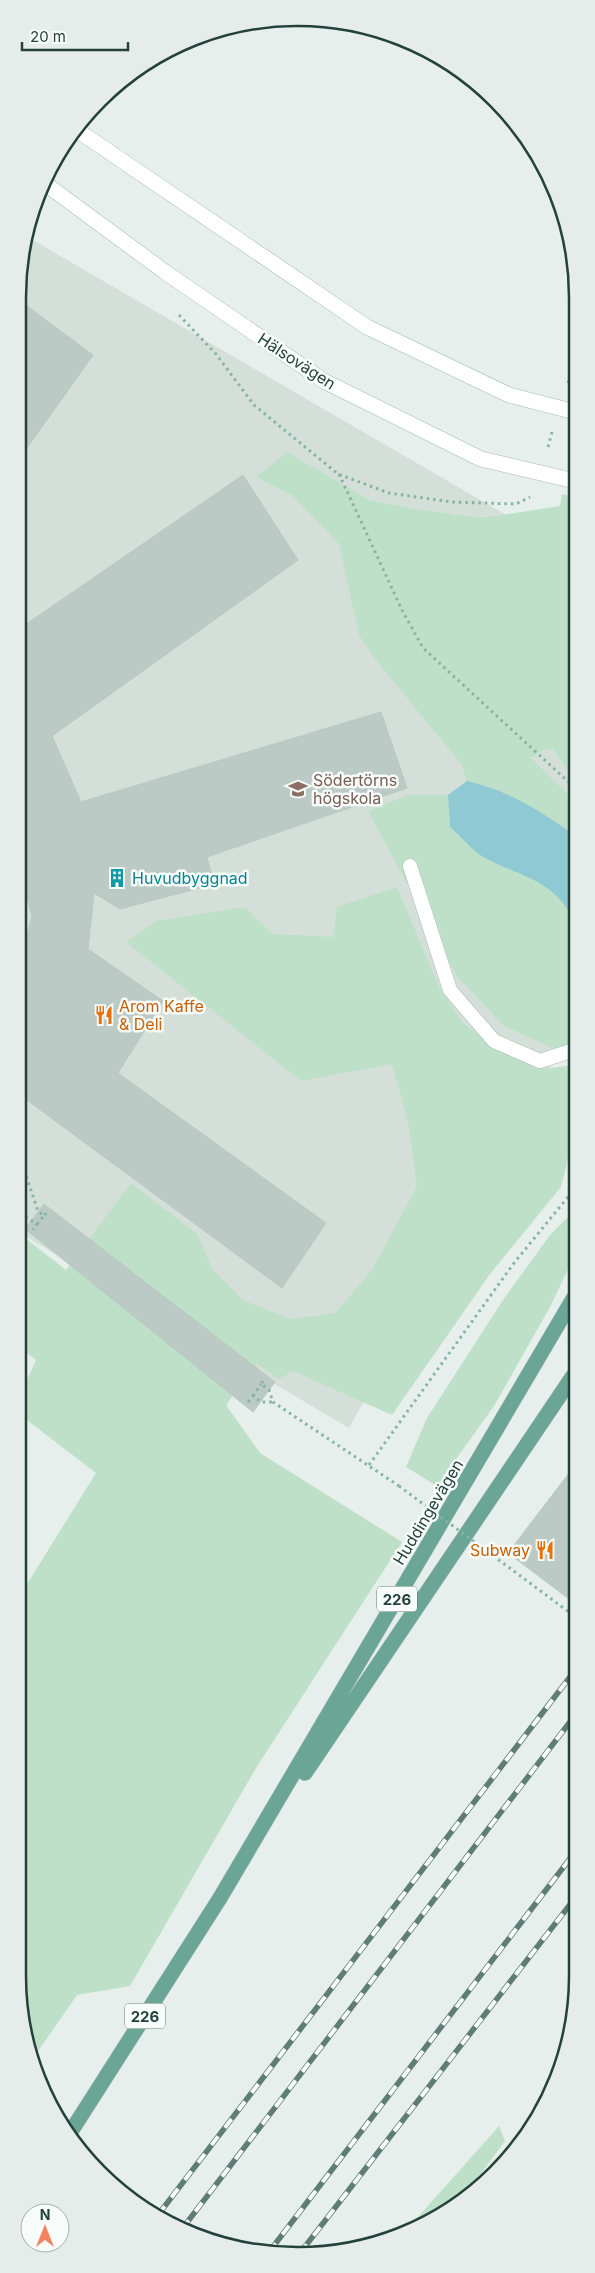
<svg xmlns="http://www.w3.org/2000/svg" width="595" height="2273" font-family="Inter,sans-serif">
<rect width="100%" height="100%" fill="#e6efeb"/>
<path fill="#d4dfda" d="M26,236L575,555L574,1024L349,1428L20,1233L23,243Z"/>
<path fill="#bfe0c8" d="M287,452L369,500L413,509L482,518L560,506L562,494L575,497L574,774L564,766L553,749L544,750L531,758L574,801V835C539,810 510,791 467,781L462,765L375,659L359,635L339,544L292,495L256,477Z
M408,795H448L450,827L483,857L543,884L564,901L574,920V1043L554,1049L504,1026L456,975L368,811Z
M397,887L438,985L462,1022L504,1054L543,1069L574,1065V1135L561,1187L490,1274L392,1415L293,1371L279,1379L257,1364L226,1405L260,1453L402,1542L256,1768L130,1986L77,1995L34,2057L18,1975L19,1597L96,1473L19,1414L22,1391L36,1360L19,1347L20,1234L66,1270L131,1183L197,1234L213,1270L243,1300L290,1319L335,1313L372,1270L417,1186L408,1122L392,1064L301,1081L126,942L156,921L245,907L273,934L333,937L337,907Z
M574,1211L573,1259L550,1307L494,1406L437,1486L406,1467L427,1418L503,1300L550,1235Z
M499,2126L505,2141L471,2187L475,2190L468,2198L410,2226Z"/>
<path fill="#8ec9d4" d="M467,781C510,791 539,810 574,835V920C552,878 523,878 485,858C472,851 461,836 450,827L448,795Z"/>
<path fill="#bbcac4" stroke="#b8c9c2" d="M23,303L93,355L22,455Z
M243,475L298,560L52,736L81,802L381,712L407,788L207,857L214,884L120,909L94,893L88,949L163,1001L118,1073L326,1223L282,1288L20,1095L21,957L32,917L21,872L22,627Z
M44,1204L275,1382L253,1412L25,1229Z
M573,1468V1602L508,1553Z"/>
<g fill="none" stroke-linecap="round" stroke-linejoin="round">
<g stroke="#a8b8b2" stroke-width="15">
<path id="lane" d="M410,866L450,990L494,1041L540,1061L574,1050"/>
</g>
<g stroke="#a4bbb3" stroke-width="16">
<path id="secondary" d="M77,130L367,327L509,395L575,412
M47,185L165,272L324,381L481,459L575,481"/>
</g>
<g stroke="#c2cac8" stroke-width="16">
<path id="primary" d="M305,1773L573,1376
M70,2133L220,1898L573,1299"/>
</g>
<path stroke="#86b3a5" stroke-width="3" stroke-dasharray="2.5 4" stroke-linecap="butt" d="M179,315L216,354L254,405L338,474L389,493L452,502L516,504L530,497
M568,383L575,367
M548,447L552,432
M339,474L402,610L423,648L574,787
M20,1158L38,1211L44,1216L47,1212
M20,1213L37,1224L33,1230
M37,1224L44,1216
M263,1381L261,1384L269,1390L273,1402L399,1486
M253,1396L261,1384
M248,1402L253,1396L261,1402H273
M369,1465L514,1263L568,1197L574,1185"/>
<use href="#lane" stroke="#fff" stroke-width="14"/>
<use href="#secondary" stroke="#fff" stroke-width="15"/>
<use href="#primary" stroke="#6aa596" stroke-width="15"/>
<g stroke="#5f7d75" stroke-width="5.5">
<path id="rail" d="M158,2215L573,1673
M182,2229L573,1718
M269,2252L572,1856
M300,2253L572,1902"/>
</g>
<use href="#rail" stroke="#f7fbf9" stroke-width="4" stroke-dasharray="11" stroke-linecap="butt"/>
<path stroke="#86b3a5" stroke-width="3" stroke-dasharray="2.5 4" stroke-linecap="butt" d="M399,1486L573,1615"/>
</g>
<defs>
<g id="university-bare" transform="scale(1.5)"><path d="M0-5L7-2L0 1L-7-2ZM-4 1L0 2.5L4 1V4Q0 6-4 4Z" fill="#8d6e63" stroke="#f7fbf9" stroke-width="2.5" paint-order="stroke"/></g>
<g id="building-bare" transform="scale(1.5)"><path d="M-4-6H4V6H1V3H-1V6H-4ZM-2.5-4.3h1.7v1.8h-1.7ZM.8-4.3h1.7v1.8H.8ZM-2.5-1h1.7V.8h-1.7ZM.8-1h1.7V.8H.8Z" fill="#0f9aa8" stroke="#f7fbf9" stroke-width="2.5" paint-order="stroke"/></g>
<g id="restaurant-bare" transform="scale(1.5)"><path d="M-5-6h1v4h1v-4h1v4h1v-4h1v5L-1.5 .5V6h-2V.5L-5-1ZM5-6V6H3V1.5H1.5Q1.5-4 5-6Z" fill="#e8710a" stroke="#f7fbf9" stroke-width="2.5" paint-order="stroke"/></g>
</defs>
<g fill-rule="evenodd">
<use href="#university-bare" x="298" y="789"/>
<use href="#building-bare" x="117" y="878"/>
<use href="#restaurant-bare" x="104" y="1015"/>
<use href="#restaurant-bare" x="545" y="1550"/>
</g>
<g text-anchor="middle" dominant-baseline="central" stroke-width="5" stroke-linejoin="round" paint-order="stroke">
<g fill="#f7fbf9" stroke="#637a73" stroke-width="1">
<rect x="377" y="1586.5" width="40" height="25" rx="4"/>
<rect x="125" y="2003.5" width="40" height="25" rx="4"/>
</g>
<g font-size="15" font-weight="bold" fill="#24423a">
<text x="397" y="1599">226</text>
<text x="145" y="2016">226</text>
</g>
<g font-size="16" fill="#24423a" stroke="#f7fbf9">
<text transform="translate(297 361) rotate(33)">Hälsovägen</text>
<text transform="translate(428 1512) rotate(-59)">Huddingevägen</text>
</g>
<g font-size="16" fill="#785e54" stroke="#f7fbf9" text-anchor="start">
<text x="313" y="780">Södertörns<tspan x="313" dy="18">högskola</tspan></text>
</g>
<g font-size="16" fill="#0d838f" stroke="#f7fbf9" text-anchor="start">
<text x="132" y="878">Huvudbyggnad</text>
</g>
<g font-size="16" fill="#c56008" stroke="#f7fbf9" text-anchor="start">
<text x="119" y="1006">Arom Kaffe<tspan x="119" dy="18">&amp; Deli</tspan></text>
<text x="530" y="1550" text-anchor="end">Subway</text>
</g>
</g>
<path d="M0 0H595V2273H0ZM297 26H298A271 271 0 0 1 569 297V1976A271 271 0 0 1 298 2247H297A271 271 0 0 1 26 1976V297A271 271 0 0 1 297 26Z" fill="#e6ecea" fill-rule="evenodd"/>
<path fill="none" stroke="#24423a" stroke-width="2.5" d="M297 26H298A271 271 0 0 1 569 297V1976A271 271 0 0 1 298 2247H297A271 271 0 0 1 26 1976V297A271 271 0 0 1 297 26Z"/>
<g transform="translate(45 2228)"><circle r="24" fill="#f7fbf9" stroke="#a3b1ad"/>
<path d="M0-4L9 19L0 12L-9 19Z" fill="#f4845f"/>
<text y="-8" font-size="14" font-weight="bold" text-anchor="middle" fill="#24423a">N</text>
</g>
<path d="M22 42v8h106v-8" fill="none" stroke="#24423a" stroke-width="2.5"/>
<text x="30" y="42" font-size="15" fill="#24423a" stroke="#f7fbf9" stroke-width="4" paint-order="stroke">20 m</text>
</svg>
